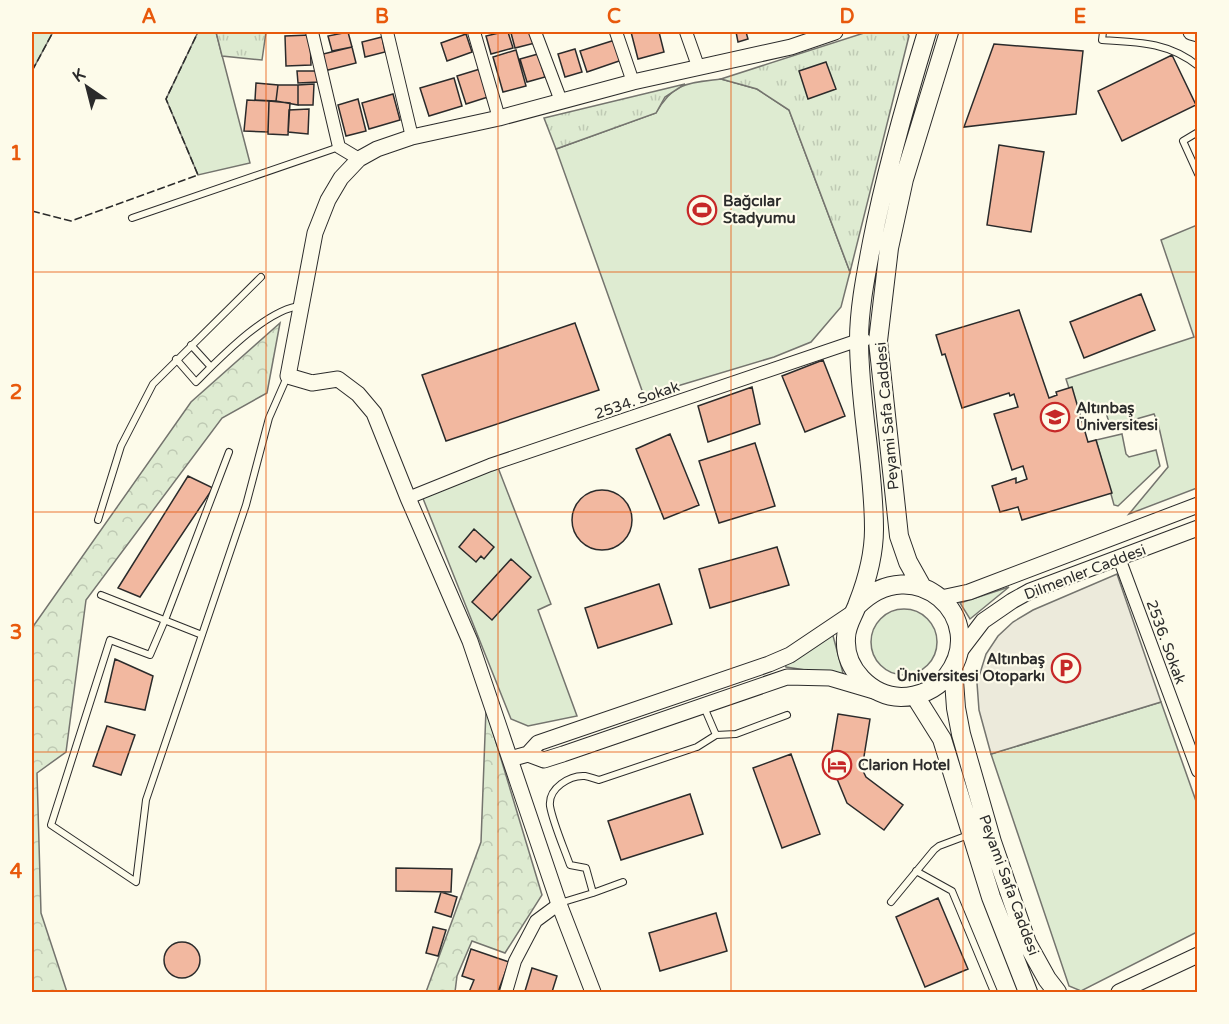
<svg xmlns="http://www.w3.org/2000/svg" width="1229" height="1024" font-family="'Varela Round',sans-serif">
<defs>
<pattern id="forest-crowns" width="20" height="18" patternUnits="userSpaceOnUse" patternTransform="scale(1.5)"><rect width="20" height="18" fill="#deebd1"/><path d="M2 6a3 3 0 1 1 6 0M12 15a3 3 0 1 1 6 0" fill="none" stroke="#bfcab4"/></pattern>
<pattern id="park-tufts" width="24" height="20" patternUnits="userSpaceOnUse" patternTransform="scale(1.5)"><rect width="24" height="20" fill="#deebd1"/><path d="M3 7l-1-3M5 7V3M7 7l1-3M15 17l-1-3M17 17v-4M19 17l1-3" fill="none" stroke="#bfcab4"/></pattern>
</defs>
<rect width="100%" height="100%" fill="#fdfbea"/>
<path fill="#deebd1" stroke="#74746e" stroke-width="1.5" d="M32,32H53L32,71Z
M198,32H216L250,163L198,175L166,99Z
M721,79L757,89L789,110L850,272L841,307L811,342L774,357L644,396L556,149L656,113C673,82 689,83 721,79Z
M1197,225V488L1129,514L1168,467L1158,423L1154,414L1122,423V425L1111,429L1104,406L1076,410L1066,379L1194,337L1161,240Z
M1122,434L1126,454L1129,457L1156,450L1160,466L1118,506L1114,505L1096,440Z
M497,465L551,604L538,610L577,716L528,726L511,719L422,496Z
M1009,587L970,619L960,603Z
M871 642a33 33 0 1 1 66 0a33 33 0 1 1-66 0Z
M832,632L843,673L838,675L786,667L785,664Z
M1161,702L1197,804V932L1081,991L1069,986L991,754Z"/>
<path fill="url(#forest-crowns)" stroke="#74746e" stroke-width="1.5" d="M280,323L267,393L222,418L86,600L66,752L37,773L41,913L67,992H32V628L191,402Z
M486,709L542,895L505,953L472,941L457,976L455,992H426L481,842Z"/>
<path fill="url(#park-tufts)" stroke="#74746e" stroke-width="1.5" d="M216,32H266L262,60L222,56Z
M867,32H907L909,36L850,272L789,110L757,89L721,79Z
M685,84L665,97L656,113L556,149L544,118Z"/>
<path fill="#eceadb" stroke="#74746e" stroke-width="1.5" d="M1117,574L1161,702L991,754L979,710L977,683L986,654L998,636L1013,622L1033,610Z"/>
<path fill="#f2b8a0" stroke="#2b2b2b" stroke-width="1.5" d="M348,32L352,47L332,51L328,36Z
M503,32H508L513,48L491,54L486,36Z
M517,32H532L535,43L515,48L511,33Z
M631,32H659L664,52L638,59Z
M736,32H746L748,39L738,42Z
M466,34L472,52L447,61L441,43Z
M310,35L311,65L286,66L285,36Z
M382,37L385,52L365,57L362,42Z
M615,40L622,60L587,72L580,51Z
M994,44L1083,51L1076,114L964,127Z
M352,47L356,63L324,71L319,55Z
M575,49L582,72L565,77L558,54Z
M516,50L526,86L503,92L493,57Z
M538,54L545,77L527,82L520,59Z
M1172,55L1196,105L1122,141L1098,91Z
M826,62L836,89L808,99L799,71Z
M480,69L488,97L466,104L457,76Z
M297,71H317L319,82L298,83Z
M454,78L462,106L429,116L420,88Z
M256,83L278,85L276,101L255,100Z
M314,84L313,105H298V85Z
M278,85H298V105L276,101Z
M393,94L400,120L369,129L362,103Z
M358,99L366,131L346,136L338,105Z
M247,100L269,101L268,132L244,131Z
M269,101L290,103L288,135L268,134Z
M309,109L308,134L288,132L289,110Z
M999,145L1044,152L1031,232L987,225Z
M1141,294L1155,330L1084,358L1070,322Z
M1019,310L1049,398L1057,395L1056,392L1072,387L1088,442L1096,440L1112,493L1022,520L1018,507L1000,512L992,486L1016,478V483L1027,479L1023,466L1012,470L994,414L1018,407L1014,394L1010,396L1009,393L962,408L945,354L942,355L936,335Z
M575,323L599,390L446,441L422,375Z
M823,360L845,416L805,432L782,376Z
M752,387L760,424L708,442L698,406Z
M670,434L699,505L664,519L636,449Z
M755,443L775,506L719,523L699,461Z
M188,476L213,488L140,597L118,588Z
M572 520a30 30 0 1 1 60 0a30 30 0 1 1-60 0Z
M474,529L494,547L484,559L481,556L476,562L459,547Z
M777,547L789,585L710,608L699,569Z
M511,559L531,577L492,620L472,602Z
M659,584L672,624L598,648L585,608Z
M115,659L153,676L145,710L105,702Z
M838,714L870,719L862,769L866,777L903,805L884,830L847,803L830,762Z
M107,726L135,735L121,775L93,766Z
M791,754L820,834L782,848L753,768Z
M690,794L703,834L621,860L608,821Z
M396,868L452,869L451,892L396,891Z
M441,892L457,897L451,917L435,912Z
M938,898L968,969L925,987L896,917Z
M716,913L727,951L660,971L649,933Z
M433,927L446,930L438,956L426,953Z
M164 960a18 18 0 1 1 36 0a18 18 0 1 1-36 0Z
M471,949L509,962L498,992H469L474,980L462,976Z
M532,968L557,976L552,992L525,991Z"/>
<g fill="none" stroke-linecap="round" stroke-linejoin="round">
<g stroke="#2b2b2b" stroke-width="8">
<path id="service" d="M1103,32L1102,40C1137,42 1169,42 1198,66
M1198,132L1183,141L1198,174
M132,218L339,147
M191,345L211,367
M176,359L196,382C220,358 268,308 301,306
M229,452L165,620L150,655L110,640L51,825L136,882L146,800L246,505L269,418L287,377
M98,520L121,446L153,384L261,277
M101,595L202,635
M704,707L716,735
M916,871L952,891L994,992
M593,893L623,882
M891,902L934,850L939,846L971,834
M560,903L593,893L586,868L570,865C564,848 553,823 550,806C548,788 570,775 585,776C590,777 595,779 599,780L697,747L716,735L736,734L787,715"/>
</g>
<g stroke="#2b2b2b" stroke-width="14">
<path id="minor" d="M312,32L339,147L359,159
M387,32L412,137
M474,32L499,118
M535,32L561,101
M616,32L633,82
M686,32L698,66
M408,498L490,465L859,340H865
M1119,558L1198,771
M506,992L515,961L536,921L559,904"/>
</g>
<g stroke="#2b2b2b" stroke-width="17">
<path id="tertiary" d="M1191,32L1198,34
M941,598L969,592L1198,505
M957,655L983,621L1012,601L1030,591L1198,528
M528,754L544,760L563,754L787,677L830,678L874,691
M510,759L528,754L538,743L769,664L790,655L854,612
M593,992L559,904L470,641L408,498L374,413L358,394L338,379L312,383L288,376L315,233L328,200L341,178L359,159L377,149L412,137L499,118L633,82L791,47L835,32
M1119,992L1198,955"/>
</g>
<g stroke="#2b2b2b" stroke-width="20">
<path id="secondary" d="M922,587L908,562L899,536L878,341L889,248L904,179L949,32
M857,606C914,548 991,619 947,676C936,689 919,697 901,697C871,696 844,669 846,638C846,625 854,615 858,603C867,580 874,553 874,529C874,466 859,403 859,340C859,308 866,274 872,242C886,170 906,101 927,32
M953,667L956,708L961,734L992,842L1027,943L1047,979L1057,992
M915,696L942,739L991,897L1028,992"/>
</g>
<use href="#service" stroke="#fdfbea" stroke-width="6"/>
<use href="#minor" stroke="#fdfbea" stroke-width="12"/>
<use href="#tertiary" stroke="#fdfbea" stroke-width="15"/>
<use href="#secondary" stroke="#fdfbea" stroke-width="18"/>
<path stroke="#2b2b2b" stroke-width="1.5" stroke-dasharray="8 3" stroke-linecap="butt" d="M32,71L53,32
M32,211L71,221L198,175L166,99L198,32"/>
</g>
<path fill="none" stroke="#e8590c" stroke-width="1.5" stroke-opacity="0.55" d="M266,32V992M498,32V992M731,32V992M963,32V992M32,272H1198M32,512H1198M32,752H1198"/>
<defs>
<g id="stadium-ring" transform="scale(1.5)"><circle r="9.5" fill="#fdfbea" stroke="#c62828" stroke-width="1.5"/><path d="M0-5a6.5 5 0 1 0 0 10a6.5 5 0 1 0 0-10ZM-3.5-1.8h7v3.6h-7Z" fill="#c62828"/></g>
<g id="university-ring" transform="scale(1.5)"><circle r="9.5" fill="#fdfbea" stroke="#c62828" stroke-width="1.5"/><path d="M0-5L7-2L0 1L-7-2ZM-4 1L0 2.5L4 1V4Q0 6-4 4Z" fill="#c62828"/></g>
<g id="parking-ring" transform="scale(1.5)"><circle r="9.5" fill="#fdfbea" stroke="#c62828" stroke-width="1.5"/><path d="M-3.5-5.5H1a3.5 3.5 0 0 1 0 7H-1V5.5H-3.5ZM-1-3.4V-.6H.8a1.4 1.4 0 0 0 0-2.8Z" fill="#c62828"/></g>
<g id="hotel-ring" transform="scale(1.5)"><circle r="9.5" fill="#fdfbea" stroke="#c62828" stroke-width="1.5"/><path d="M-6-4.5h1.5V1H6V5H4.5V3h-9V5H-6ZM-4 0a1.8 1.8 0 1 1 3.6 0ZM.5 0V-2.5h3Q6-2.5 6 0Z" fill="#c62828"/></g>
</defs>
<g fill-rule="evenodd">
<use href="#stadium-ring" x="702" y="210"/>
<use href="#university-ring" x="1055" y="417"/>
<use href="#parking-ring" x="1066" y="668"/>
<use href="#hotel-ring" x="837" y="765"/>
</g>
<g text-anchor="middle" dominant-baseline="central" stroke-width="4.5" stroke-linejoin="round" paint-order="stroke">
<g font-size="15" font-weight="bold" fill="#2b2b2b" stroke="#fdfbea" text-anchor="start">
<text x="723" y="201">Bağcılar<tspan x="723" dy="17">Stadyumu</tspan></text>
<text x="1076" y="408">Altınbaş<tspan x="1076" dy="17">Üniversitesi</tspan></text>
<text x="1045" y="659" text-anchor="end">Altınbaş<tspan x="1045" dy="17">Üniversitesi Otoparkı</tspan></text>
<text x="858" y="765">Clarion Hotel</text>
</g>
<g font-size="15" fill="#2b2b2b" stroke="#fdfbea">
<text transform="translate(637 400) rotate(-19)">2534. Sokak</text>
<text transform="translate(887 416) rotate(-95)">Peyami Safa Caddesi</text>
<text transform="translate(1085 572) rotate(-21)">Dilmenler Caddesi</text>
<text transform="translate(1166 642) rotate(70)">2536. Sokak</text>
<text transform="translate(1009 885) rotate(70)">Peyami Safa Caddesi</text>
</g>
</g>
<rect width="1229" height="1024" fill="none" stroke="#fdfbea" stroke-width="66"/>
<g transform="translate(87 87) rotate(325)" stroke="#fdfbea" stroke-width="4.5" paint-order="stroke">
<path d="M0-4.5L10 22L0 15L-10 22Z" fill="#2b2b2b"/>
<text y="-9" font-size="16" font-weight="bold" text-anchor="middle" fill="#2b2b2b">K</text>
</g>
<rect x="33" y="33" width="1163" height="958" fill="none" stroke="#e8590c" stroke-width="2"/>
<g font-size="20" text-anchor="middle" font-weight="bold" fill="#e8590c">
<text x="149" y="23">A</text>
<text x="382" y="23">B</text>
<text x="614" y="23">C</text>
<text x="847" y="23">D</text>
<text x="1080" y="23">E</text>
<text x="16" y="160">1</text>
<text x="16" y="399">2</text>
<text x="16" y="639">3</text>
<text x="16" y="878">4</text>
</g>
</svg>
